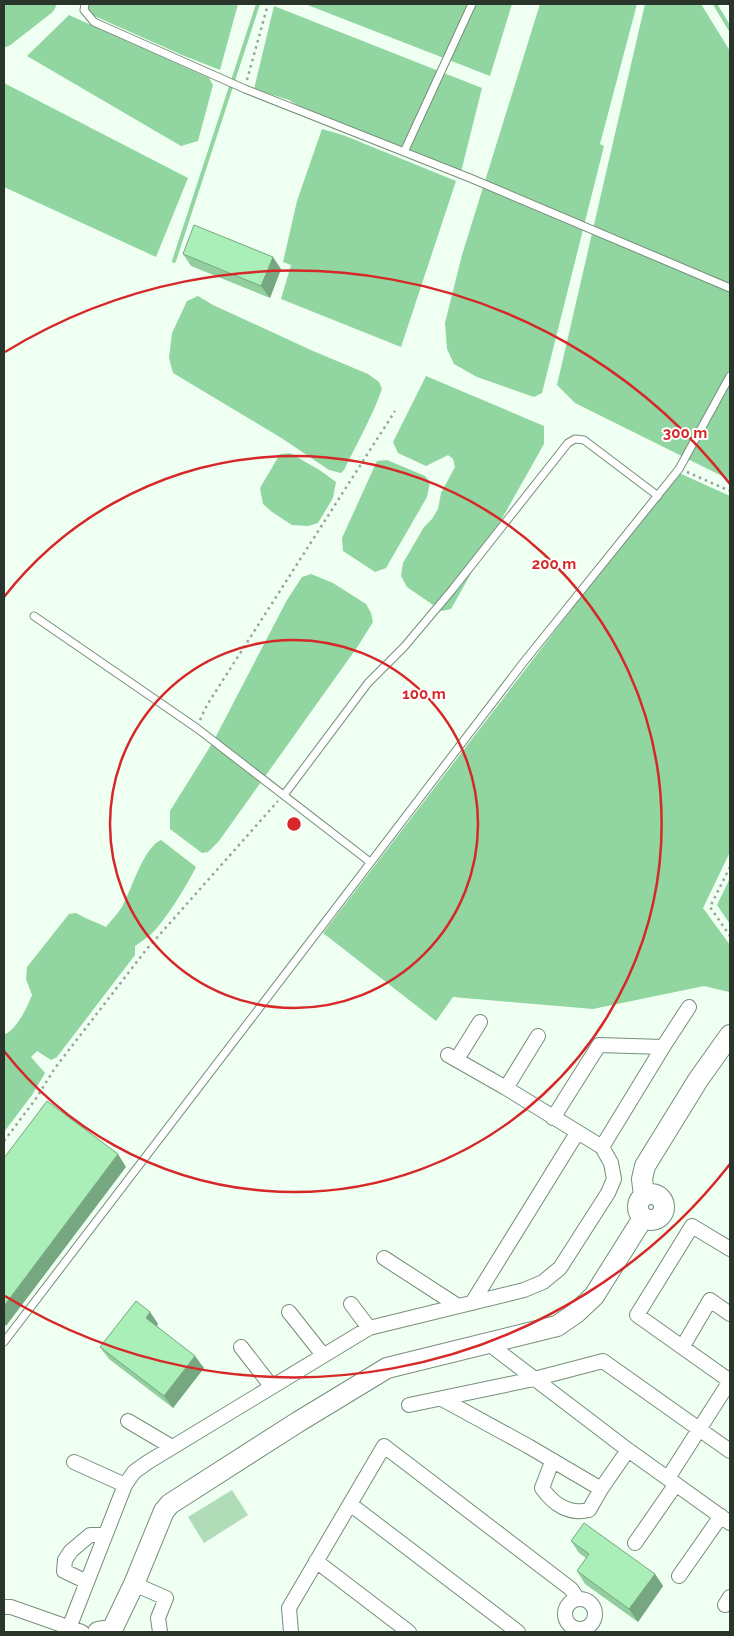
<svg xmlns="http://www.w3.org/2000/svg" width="734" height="1636" font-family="Raleway,sans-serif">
<rect width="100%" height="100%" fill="#effff2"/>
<path fill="#b0dcb8" d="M232,1490L248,1515L204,1543L188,1517Z"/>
<path fill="#91d5a0" d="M4,4H37L16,26L4,31Z
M82,4H238L220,70L182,55L81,10Z
M305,4H512L490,76Z
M540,4H637L600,144L604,146L542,393L534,397L477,377L454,364L447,349L445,323L462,255Z
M645,4H701L730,51V480L575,403L557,385Z
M274,6L482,88L461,172L319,119L289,100L254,89Z
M69,15L209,78L213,85L198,141L181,146L27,56Z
M4,83L188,178L156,257L4,187Z
M322,129L343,135L456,181L401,347L281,299L291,265L283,262L297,201Z
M198,296L213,305L313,351L368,374L379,382L382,389C372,417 357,443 344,470L341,473L329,470L283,439L173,373L169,358L172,333L187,301Z
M426,376L544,426V444L451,609L442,611L407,587L401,576L403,563L424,527L432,519L438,509L441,493L455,467L453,459L448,455L426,466L398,453L393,442Z
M290,453L321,471L336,482L333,498L318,523L308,526L292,525L272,512L263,504L260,488L280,454Z
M387,460L425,476L430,482L427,497L386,568L375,572L343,551L342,538L377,461Z
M677,472L730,496V852L703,908L730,945V990L729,992L704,986L593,1009L453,997L436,1021L323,933Z
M311,574L333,583L366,604L371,613L373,622L358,646L219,841L208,852L202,853L170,829V811L213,742L287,600L302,577Z
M161,840L196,867C185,888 172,910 156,929C150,936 142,941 135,946V955L57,1057L51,1060L37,1051L31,1057L45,1073L32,1095L4,1132V1035C17,1029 27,1008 32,995L26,979L27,967L69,914L76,913C86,919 96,922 106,927C112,920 119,912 123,905C132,888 144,847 161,840Z
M730,878V924L717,905Z"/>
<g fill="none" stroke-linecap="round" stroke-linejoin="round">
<path stroke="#91d5a0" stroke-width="4" d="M715,4L730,29
M174,261L258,4"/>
<path stroke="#91d5a0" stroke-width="22" d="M4,36L45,4"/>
<g stroke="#768e7a" stroke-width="9">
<path id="lane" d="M85,4L84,10L94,22L245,89L470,178L730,288
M404,152L472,4
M34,616L198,729L370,862
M284,795L368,683L404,647L452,590L568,443L575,439L584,440L658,496
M4,1342L523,663L679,469L730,376"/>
</g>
<g stroke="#768e7a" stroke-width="16">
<path id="street" d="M663,1047L689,1007
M457,1059L480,1022
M506,1088L538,1036
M553,1118L599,1045L663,1047L602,1147
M730,1249L692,1226L637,1315L730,1381
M384,1258L458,1306
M472,1303L577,1133
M351,1304L369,1328
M289,1312L323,1355
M489,1344L628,1450L730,1523
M683,1346L710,1300L730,1314
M241,1347L272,1387
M442,1399L528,1446L601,1489L628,1450
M409,1405L534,1379L603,1361L730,1451
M128,1421L172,1447
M554,1461L550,1467L542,1488C553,1504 569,1515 589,1510L601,1489
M74,1462L125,1485
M668,1478L730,1381
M350,1504L518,1632
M635,1543L676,1484
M316,1561L409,1632
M679,1576L721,1516
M87,1582L64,1571L65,1560L71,1551L90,1535H105
M134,1584L166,1598L158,1618L160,1632
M565 1614a15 15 0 1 1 30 0a15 15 0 1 1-30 0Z
M725,1605L730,1597
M4,1607H11L82,1632
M69,1628L125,1485L134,1472L148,1462L369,1328L524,1290L543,1282L560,1268L608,1193L614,1179L611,1163L602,1147L506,1088L448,1055
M291,1632L289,1608L384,1446L571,1589L578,1599"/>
</g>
<g stroke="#768e7a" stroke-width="22">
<path id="secondary" d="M638 1207a13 13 0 1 1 26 0a13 13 0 1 1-26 0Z
M644,1196L642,1179L645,1166L698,1080L730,1035
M98,1632L103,1631L111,1632L134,1584L164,1511L170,1504L298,1422L387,1368L557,1326L576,1313L594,1296L643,1218"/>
</g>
<path stroke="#96a499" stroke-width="2.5" stroke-dasharray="2.5 4" stroke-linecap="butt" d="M247,80L268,4
M687,472L730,491
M200,720L207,705L395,411
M730,867L710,907L730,936
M4,1141L35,1100L55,1068L146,950L278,801"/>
<use href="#lane" stroke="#fff" stroke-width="7"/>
<use href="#street" stroke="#fff" stroke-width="14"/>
<use href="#secondary" stroke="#fff" stroke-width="20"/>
</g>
<path fill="#92ce9e" d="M183,254L281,269L270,298L191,266Z
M150,1312L158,1324L157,1326L204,1368L173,1408L109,1359L100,1347Z
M571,1541L655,1574L663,1586L638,1622L585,1584L577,1571L586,1558L579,1553Z"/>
<path fill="#77a781" d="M273,257L281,269L270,298L261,286Z
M118,1154L126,1167L6,1326L4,1322V1306Z
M150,1312L158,1324L154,1330L146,1318Z
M195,1356L204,1368L173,1408L164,1396Z
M655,1574L663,1586L638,1622L629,1609Z"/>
<path fill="#aaefb8" stroke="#77a781" d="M194,225L273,257L261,286L183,254Z
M47,1101L118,1154L4,1306V1158Z
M136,1301L150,1312L146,1318L195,1356L164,1396L100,1347Z
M584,1523L655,1574L629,1609L577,1571L589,1554L571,1541Z"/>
<g fill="none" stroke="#d62828" stroke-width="2.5">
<circle cx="294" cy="824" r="184"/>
<path d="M4 597A368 368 0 1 1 4 1051"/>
<path d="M730 1164A553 553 0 0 1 5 1296M5 352A553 553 0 0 1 730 484"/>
</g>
<circle cx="294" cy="824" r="8" fill="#d62828" stroke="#fff" stroke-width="2.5"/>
<g font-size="15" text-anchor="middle" font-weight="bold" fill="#d62828" stroke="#fff" stroke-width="4" stroke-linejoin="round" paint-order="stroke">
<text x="685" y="438">300 m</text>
<text x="554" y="569">200 m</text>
<text x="424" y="699">100 m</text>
</g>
<rect width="734" height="1636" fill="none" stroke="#29342b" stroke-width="10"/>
</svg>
